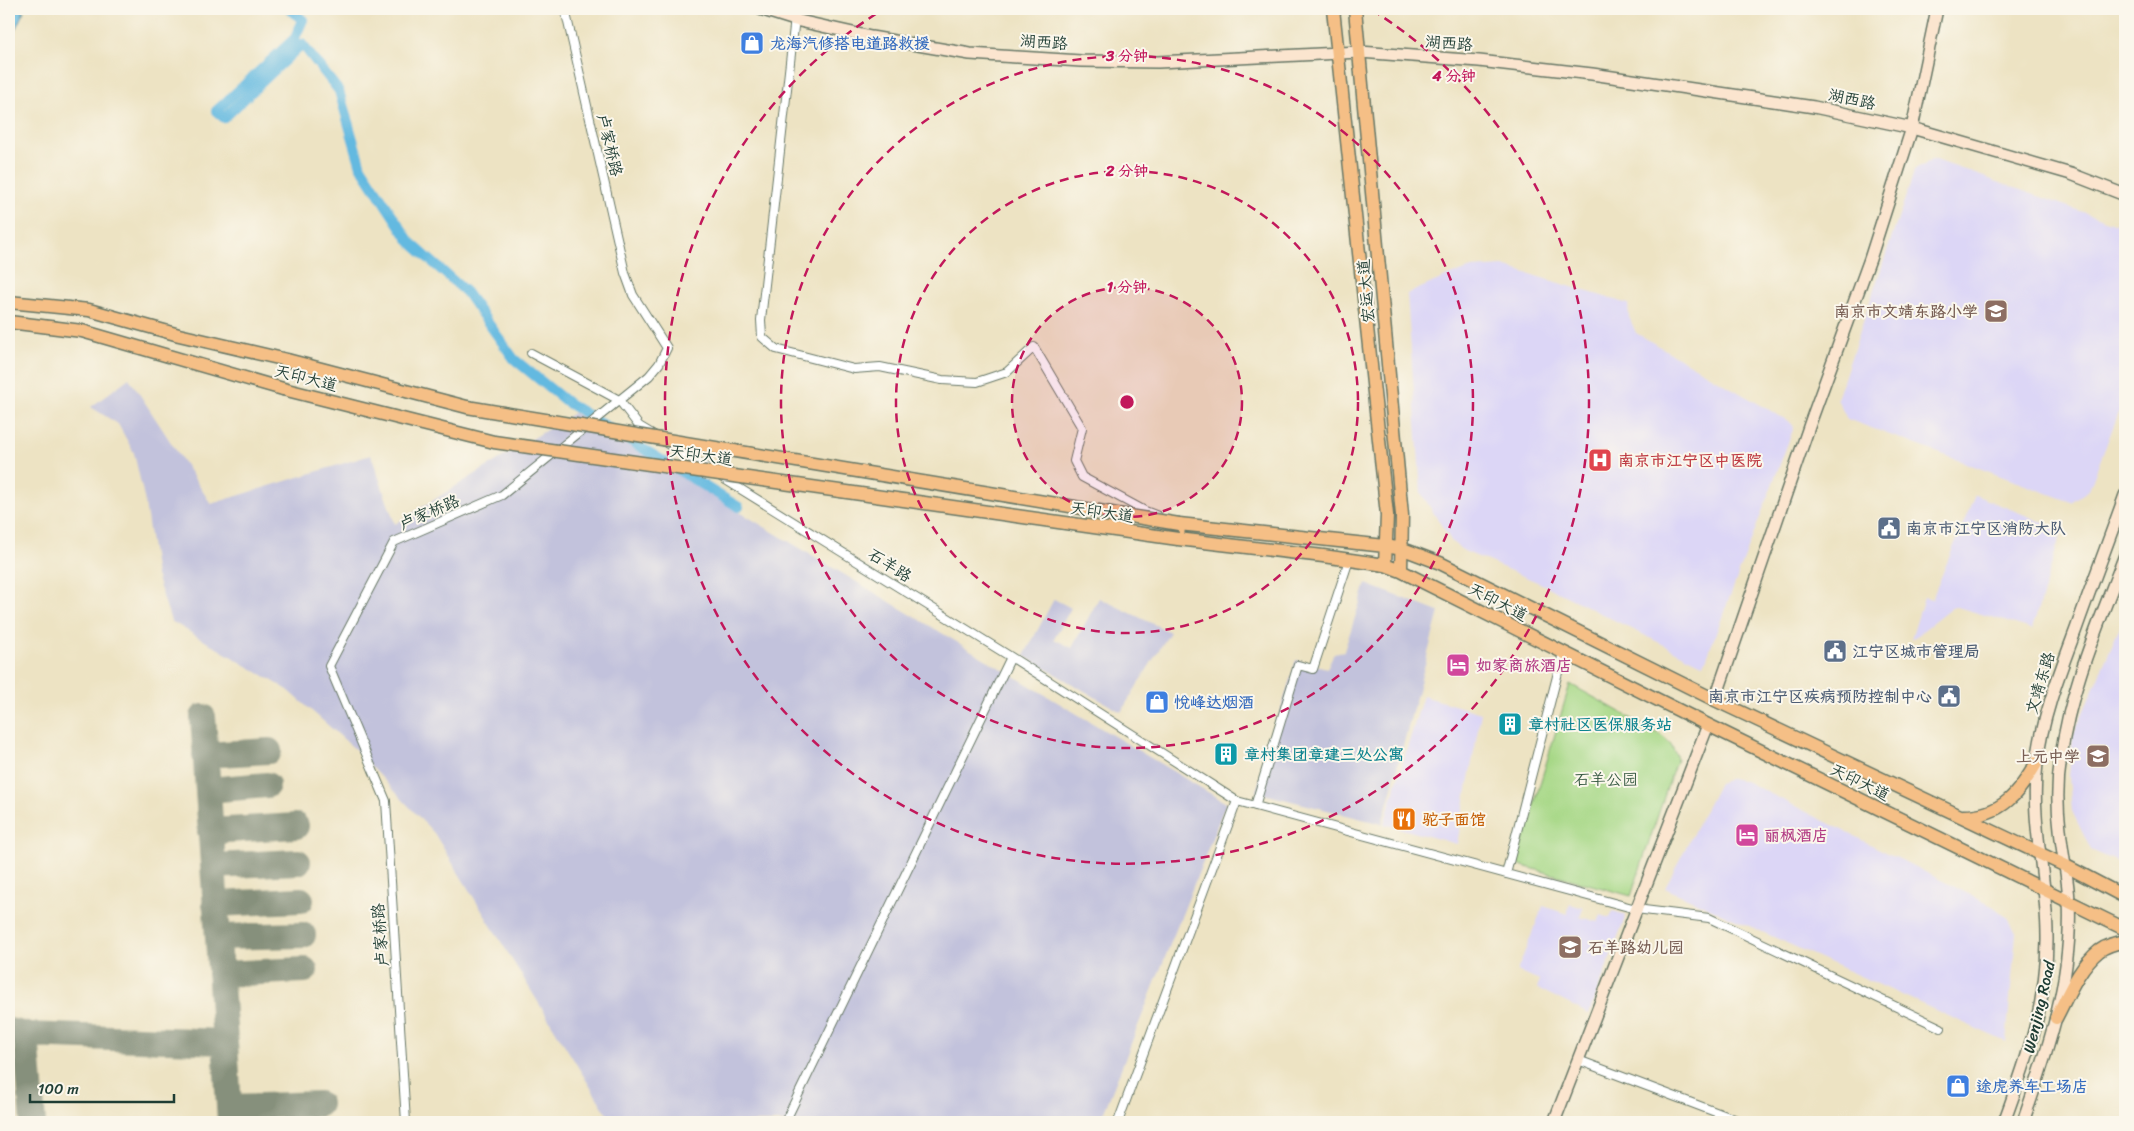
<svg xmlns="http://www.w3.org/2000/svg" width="2134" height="1131" font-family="Sriracha,'LXGW WenKai TC',sans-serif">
<rect width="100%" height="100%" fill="#fbf7ec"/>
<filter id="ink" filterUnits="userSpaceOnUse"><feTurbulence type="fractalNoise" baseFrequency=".02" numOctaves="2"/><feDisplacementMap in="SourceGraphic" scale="10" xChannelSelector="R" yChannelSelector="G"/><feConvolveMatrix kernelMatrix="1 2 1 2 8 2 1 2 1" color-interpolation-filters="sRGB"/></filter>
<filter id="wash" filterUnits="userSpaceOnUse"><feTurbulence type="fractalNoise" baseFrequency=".0096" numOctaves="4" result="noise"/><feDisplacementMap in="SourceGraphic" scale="20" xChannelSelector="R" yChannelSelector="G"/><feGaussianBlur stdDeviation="1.12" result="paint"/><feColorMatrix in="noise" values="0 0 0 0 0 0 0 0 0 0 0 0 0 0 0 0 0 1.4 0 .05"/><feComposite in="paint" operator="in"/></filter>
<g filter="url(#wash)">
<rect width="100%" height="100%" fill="#ede3c3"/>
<path fill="#dcd6f6" d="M1933,159L2125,227V396L2089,490L2071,502L1847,419L1837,399L1915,169Z
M1503,266L1628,304L1629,317L1636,333L1790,422L1794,427L1704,665L1542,584L1464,551L1452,542L1421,493L1407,294L1450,275L1472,268Z
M1975,495L2062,530L2032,629L1954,606L1911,640L1924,597L1932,599Z
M2125,615V865L2091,850L2072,811L2069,776L2073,736Z
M1423,696L1481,713L1457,844L1384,824Z
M1732,778L1747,782L1994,907L2009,919L2016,933L2006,1042L1665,888L1719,783Z
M1570,904L1583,908L1580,917L1598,922L1601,915L1610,918L1613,911L1626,915L1589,1014L1537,988L1540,980L1517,971L1543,906L1567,914Z"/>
<path fill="#c2c2dc" d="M129,378L211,504L371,455L395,524L574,413L1226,803L1100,1122H612L434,833L356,750L288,690L171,621L156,575L144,497L134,453L118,424L91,407Z
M1366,584L1439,612L1382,824L1256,792L1296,660L1327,668L1334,653L1344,651Z
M1099,598L1170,632L1121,712L1024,656L1054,599L1071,608L1054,639L1072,648Z"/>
<path fill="#a7d887" stroke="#638a5e" d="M1570,684L1661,735L1671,744L1677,758L1631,896L1516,864Z"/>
<path fill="#63b9e0" stroke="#417b8a" d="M9,9H18L24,11L9,43Z"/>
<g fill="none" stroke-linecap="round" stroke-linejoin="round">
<path stroke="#63b9e0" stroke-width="10" d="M289,9L303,20L295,38L216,111L224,118L302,44L339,91L361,167L410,242L466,292L514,359L568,403L739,507"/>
<path stroke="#86907c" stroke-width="26" d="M203,717L225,1042
M205,755L269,751
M208,790L267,785
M210,831L296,826
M213,866L298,862
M215,904L301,900
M218,937L303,935
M220,974L305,970
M9,1031L26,1035L33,1122
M26,1035L225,1042L230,1122
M229,1107L319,1104"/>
</g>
</g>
<g filter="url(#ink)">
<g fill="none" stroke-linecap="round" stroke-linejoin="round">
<g stroke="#677766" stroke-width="10">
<path id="street" d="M796,9L761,320L762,337L776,349L854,369L880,367L942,380L977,382L1007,372L1034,347L1082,428L1074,461L1082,477L1145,511L1158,516
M531,353L619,400L639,426L654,435
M666,443L709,469
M721,477L1011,657L1237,801L1636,909L1709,918L1941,1028
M1255,806L1298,665L1313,669L1349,560
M1506,874L1563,653
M1578,1060L1742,1122
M406,1122L386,801L329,666L394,542L502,495L649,376L659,364L667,348L633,295L625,273L565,9
M785,1122L1011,657
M1118,1122L1237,801"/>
</g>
<g stroke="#677766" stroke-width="14">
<path id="secondary" d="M760,9L795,20L871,37L970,54L1081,61L1158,62L1360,52L1479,61L1592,74L1814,107L1912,128L2071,174L2125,195
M1715,700L1812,418L1870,259L1912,128L1937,9
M1554,1122L1708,725
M2004,1122C2026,1062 2048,1001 2047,936C2047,877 2030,823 2037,763C2042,717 2060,672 2076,629C2092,584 2109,540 2125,495
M2023,1122C2048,1050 2073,978 2069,901C2068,877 2062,853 2060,829C2057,806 2057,781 2061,757C2070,687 2100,621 2125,555"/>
</g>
<g stroke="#677766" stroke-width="15">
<path id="primary" d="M1333,9L1387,515L1385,565
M1355,9L1402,515L1401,571
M9,302L89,310L179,335L287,360
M9,322L82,331L283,389
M1963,816C2002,816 2019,793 2037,762
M2125,897L2066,866L1715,700L1440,563L1403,549L1385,546L1179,524L1178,539L1323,556L1385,565L1401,571L1708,725L2125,929
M2056,1018C2068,995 2079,967 2099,951C2107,945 2116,943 2125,941"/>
</g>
<use href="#street" stroke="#fff" stroke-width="8"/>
<use href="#secondary" stroke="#fbe5cf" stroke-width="11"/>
<use href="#primary" stroke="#f5bf86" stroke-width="12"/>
<g stroke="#677766" stroke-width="15" stroke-linecap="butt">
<path id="primary-bridge" d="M287,360L467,407L1179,524
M283,389L494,442L1178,539"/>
</g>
<use href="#primary-bridge" stroke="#f5bf86" stroke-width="12"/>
</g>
</g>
<circle cx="1127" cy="402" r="115" fill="#c2185b" fill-opacity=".12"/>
<g fill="none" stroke="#c2185b" stroke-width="2.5" stroke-dasharray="9 6">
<circle cx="1127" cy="402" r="115"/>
<circle cx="1127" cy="402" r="231"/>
<circle cx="1127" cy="402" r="346"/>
<path d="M1372 10A462 462 0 1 1 882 10"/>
</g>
<defs>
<g id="shop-square" transform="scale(1.25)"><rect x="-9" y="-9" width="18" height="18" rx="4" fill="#3f7fe0" stroke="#fbf7ec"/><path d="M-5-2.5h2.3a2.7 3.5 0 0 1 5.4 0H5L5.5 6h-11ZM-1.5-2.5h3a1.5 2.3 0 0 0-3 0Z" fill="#fff"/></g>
<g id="school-square" transform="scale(1.25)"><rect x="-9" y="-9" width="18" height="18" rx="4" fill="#8d6e63" stroke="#fbf7ec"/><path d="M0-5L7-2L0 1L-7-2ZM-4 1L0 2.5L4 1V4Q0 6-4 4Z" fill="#fff"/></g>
<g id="hospital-square" transform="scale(1.25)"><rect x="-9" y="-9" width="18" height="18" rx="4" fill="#e0444e" stroke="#fbf7ec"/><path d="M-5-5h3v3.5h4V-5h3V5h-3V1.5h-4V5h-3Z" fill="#fff"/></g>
<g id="civic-square" transform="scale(1.25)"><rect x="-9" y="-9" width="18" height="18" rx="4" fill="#5c6f8a" stroke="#fbf7ec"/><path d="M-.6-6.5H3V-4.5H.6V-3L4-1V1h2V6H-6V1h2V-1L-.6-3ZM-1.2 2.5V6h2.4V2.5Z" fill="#fff"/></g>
<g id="hotel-square" transform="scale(1.25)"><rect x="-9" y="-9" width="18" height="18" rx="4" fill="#d1479c" stroke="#fbf7ec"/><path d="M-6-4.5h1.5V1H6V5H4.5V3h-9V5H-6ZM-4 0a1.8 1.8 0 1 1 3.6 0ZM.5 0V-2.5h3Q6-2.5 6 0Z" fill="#fff"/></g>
<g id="building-square" transform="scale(1.25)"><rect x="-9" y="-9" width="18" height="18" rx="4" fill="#0f9aa8" stroke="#fbf7ec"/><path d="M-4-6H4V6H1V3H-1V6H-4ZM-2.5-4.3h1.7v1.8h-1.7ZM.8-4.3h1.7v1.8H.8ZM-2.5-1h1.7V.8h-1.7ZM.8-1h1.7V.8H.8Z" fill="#fff"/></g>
<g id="restaurant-square" transform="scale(1.25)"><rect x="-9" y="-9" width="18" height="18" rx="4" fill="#e8710a" stroke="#fbf7ec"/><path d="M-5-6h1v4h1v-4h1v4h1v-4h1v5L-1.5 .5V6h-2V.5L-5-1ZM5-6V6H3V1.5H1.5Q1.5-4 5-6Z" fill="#fff"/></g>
</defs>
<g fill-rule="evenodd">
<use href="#shop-square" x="752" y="43"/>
<use href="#school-square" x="1996" y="311"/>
<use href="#hospital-square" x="1600" y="460"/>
<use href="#civic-square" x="1889" y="528"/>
<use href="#civic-square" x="1835" y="651"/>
<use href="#hotel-square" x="1458" y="665"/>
<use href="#civic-square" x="1949" y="696"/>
<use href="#shop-square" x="1157" y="702"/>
<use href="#building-square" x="1510" y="724"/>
<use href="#building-square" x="1226" y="754"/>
<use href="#school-square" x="2098" y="756"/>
<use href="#restaurant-square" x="1404" y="819"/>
<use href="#hotel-square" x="1747" y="835"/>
<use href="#school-square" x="1570" y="947"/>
<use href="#shop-square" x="1958" y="1086"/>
</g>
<g text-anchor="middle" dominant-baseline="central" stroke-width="4" stroke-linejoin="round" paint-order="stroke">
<g font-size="16" fill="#1f3d34" stroke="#fbf7ec">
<text transform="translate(1044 42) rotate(4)">湖西路</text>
<text transform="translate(1449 43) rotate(4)">湖西路</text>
<text transform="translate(1852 99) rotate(12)">湖西路</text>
<text transform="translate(610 145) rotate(77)">卢家桥路</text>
<text transform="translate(1366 291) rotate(-95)">宏运大道</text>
<text transform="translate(306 378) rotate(14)">天印大道</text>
<text transform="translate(701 455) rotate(8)">天印大道</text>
<text transform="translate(429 512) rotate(-23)">卢家桥路</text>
<text transform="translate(1102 512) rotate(8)">天印大道</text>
<text transform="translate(890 565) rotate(32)">石羊路</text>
<text transform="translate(1498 602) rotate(27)">天印大道</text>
<text transform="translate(2040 683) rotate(-73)">文靖东路</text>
<text transform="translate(1860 782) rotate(26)">天印大道</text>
<text transform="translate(380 935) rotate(-94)">卢家桥路</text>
<text transform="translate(2039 1007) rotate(-77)">Wenjing Road</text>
</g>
<g font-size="16" font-weight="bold" fill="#366cbe" stroke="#fbf7ec" text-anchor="start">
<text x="770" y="43">龙海汽修搭电道路救援</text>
<text x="1174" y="702">悦峰达烟酒</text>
<text x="1976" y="1086">途虎养车工场店</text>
</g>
<g font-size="16" font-weight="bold" fill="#785e54" stroke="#fbf7ec" text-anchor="end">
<text x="1978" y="311">南京市文靖东路小学</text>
<text x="2080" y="756">上元中学</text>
<text x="1588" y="947" text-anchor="start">石羊路幼儿园</text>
</g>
<g font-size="16" font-weight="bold" fill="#be3a42" stroke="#fbf7ec" text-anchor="start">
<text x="1618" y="460">南京市江宁区中医院</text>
</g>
<g font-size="16" font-weight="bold" fill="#4e5e75" stroke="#fbf7ec" text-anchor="start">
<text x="1906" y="528">南京市江宁区消防大队</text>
<text x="1852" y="651">江宁区城市管理局</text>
<text x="1932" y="696" text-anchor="end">南京市江宁区疾病预防控制中心</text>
</g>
<g font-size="16" font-weight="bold" fill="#b23c85" stroke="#fbf7ec" text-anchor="start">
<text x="1476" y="665">如家商旅酒店</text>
<text x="1764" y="835">丽枫酒店</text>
</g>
<g font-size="16" font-weight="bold" fill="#0d838f" stroke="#fbf7ec" text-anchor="start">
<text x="1528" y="724">章村社区医保服务站</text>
<text x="1244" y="754">章村集团章建三处公寓</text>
</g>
<g font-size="16" fill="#3a5c45" stroke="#fbf7ec">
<text x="1606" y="779">石羊公园</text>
</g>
<g font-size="16" font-weight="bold" fill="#c56008" stroke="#fbf7ec" text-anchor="start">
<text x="1422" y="819">驼子面馆</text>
</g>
</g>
<circle cx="1127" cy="402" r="8" fill="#c2185b" stroke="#fbf7ec" stroke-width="2.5"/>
<g font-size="15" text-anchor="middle" font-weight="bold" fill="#c2185b" stroke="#fbf7ec" stroke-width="4" stroke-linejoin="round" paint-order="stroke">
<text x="1127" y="61">3 分钟</text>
<text x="1454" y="81">4 分钟</text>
<text x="1127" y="176">2 分钟</text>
<text x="1127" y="292">1 分钟</text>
</g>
<rect width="2134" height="1131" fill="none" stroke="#fbf7ec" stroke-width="30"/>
<path d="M30 1094v8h144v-8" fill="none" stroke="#1f3d34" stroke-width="2.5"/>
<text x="38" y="1094" font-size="15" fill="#1f3d34" stroke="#fbf7ec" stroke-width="4" paint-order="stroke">100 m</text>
</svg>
